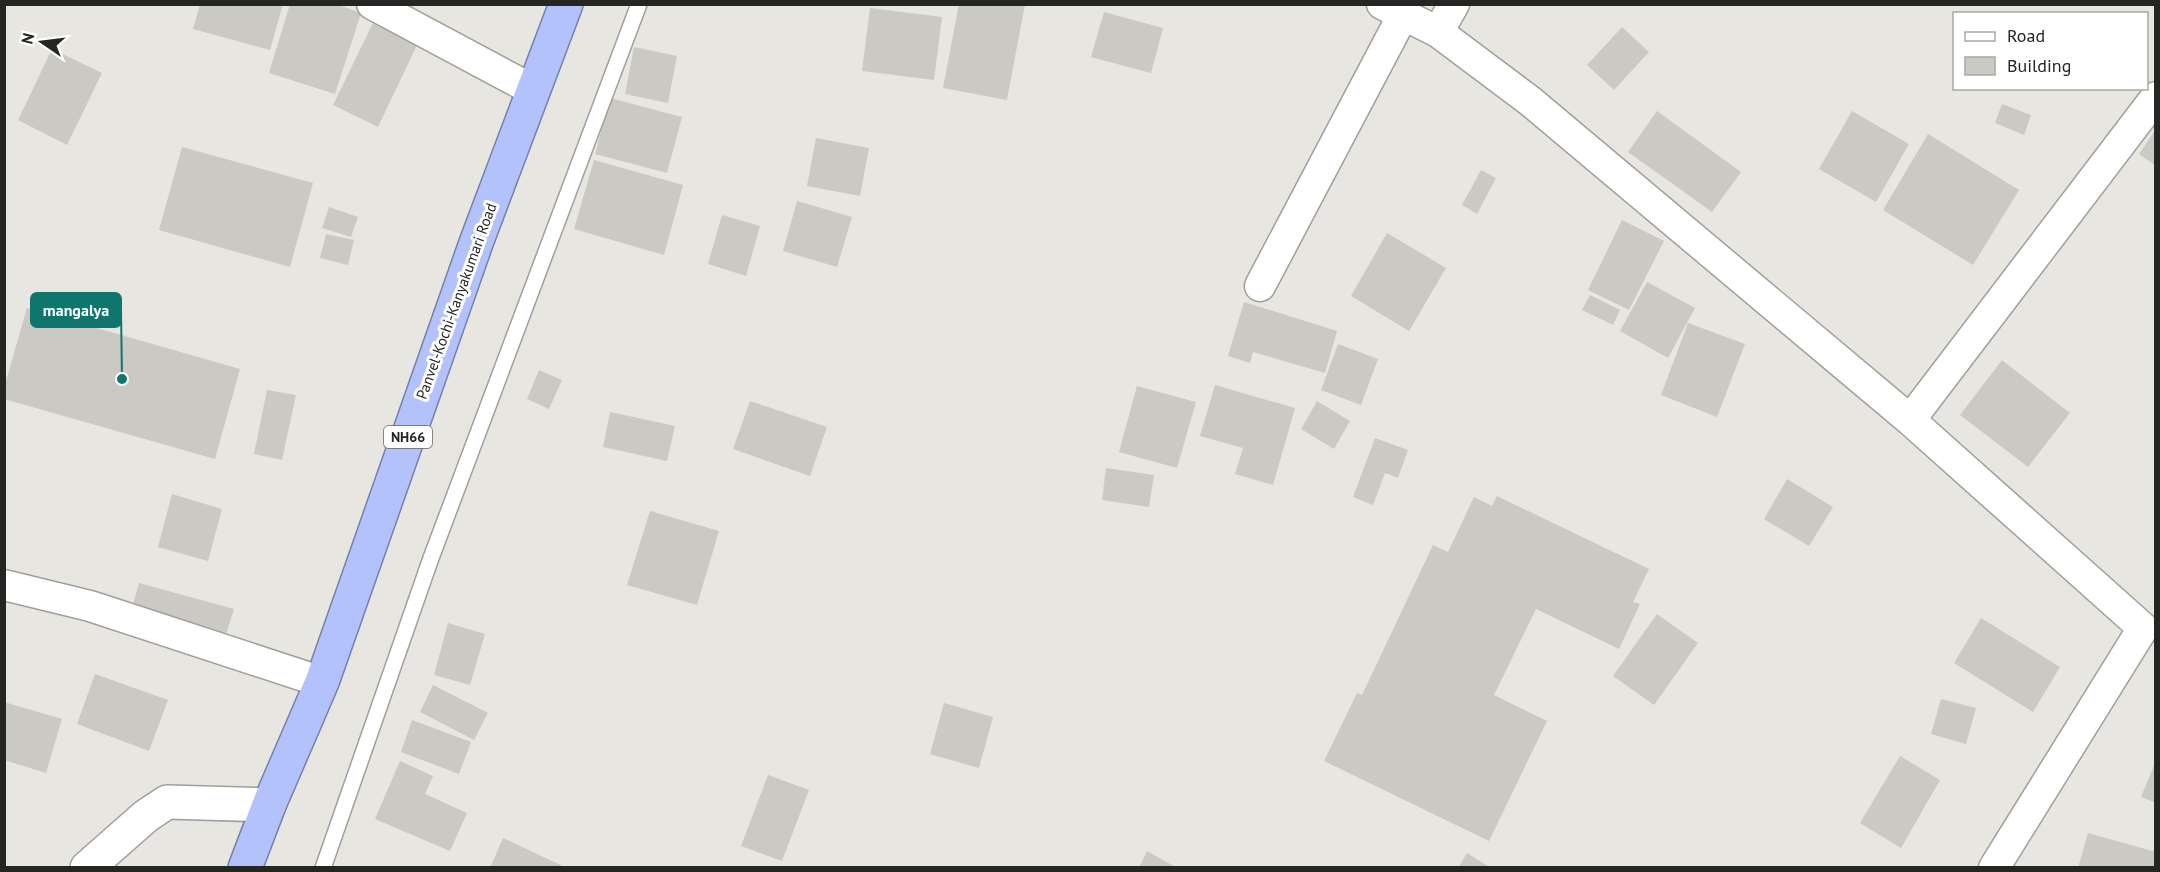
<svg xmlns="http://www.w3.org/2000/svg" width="2160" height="872" font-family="'PT Sans',sans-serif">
<rect width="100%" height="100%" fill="#e8e6e0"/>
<path fill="#cbc9c3" d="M200,4H283L270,50L193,29Z
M290,4H336L361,13L335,94L269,73Z
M959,4H1025L1007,100L943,88Z
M870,8L942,17L934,80L862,71Z
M1104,12L1163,28L1151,73L1091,57Z
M373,23L417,45L378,127L333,105Z
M1622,27L1649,52L1614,90L1587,65Z
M634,47L677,56L668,103L625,94Z
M52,49L102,73L67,145L18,120Z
M610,98L682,117L667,173L595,154Z
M2002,104L2031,115L2024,135L1995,123Z
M1657,111L1741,172L1712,212L1628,152Z
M1852,111L1909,144L1876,202L1819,169Z
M2156,129V166L2139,154Z
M1928,134L2019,190L1973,265L1883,210Z
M816,138L869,148L860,196L807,186Z
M182,147L313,183L290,267L159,230Z
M594,160L683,185L664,255L574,229Z
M1481,170L1496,178L1477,214L1462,205Z
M797,201L852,217L837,267L783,251Z
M329,207L358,217L351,237L322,228Z
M722,215L760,226L746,276L708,264Z
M1622,220L1664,241L1629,310L1588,290Z
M1387,233L1446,268L1409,331L1351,296Z
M326,234L354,240L348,265L320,258Z
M1647,282L1695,308L1668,358L1620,331Z
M1590,295L1620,310L1613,325L1582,310Z
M1244,302L1337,331L1325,373L1253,352L1250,363L1228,356Z
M27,308L240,369L215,459L4,399V388Z
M1688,323L1745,344L1717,417L1661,395Z
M1338,344L1378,359L1361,405L1321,390Z
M2002,360L2070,413L2028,467L1960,415Z
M539,370L562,380L549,409L527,399Z
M1215,385L1295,408L1273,485L1235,474L1243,448L1200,436Z
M1137,386L1196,402L1177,468L1119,452Z
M267,390L296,395L282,460L254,454Z
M750,401L827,427L810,476L733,449Z
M1317,401L1350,421L1334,449L1301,429Z
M610,412L675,426L667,461L603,447Z
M1375,438L1408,450L1398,478L1385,473L1373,505L1353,497Z
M1106,468L1154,475L1149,507L1102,500Z
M1787,479L1833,507L1809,546L1764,519Z
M172,494L222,509L208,561L158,547Z
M1497,496L1649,569L1633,602L1640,604L1619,649L1536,609L1494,695L1547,721L1489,841L1324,761L1357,693L1362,695L1433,545L1448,552L1474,497L1492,506Z
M650,511L719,531L697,605L627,585Z
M139,583L234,609L224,641L130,615Z
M1657,614L1698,643L1654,705L1613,676Z
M1981,618L2060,667L2033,712L1954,663Z
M448,623L485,634L470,685L434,675Z
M95,674L168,700L149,751L77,724Z
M433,685L488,713L474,740L420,712Z
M1941,699L1976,708L1966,744L1931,734Z
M4,702L62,719L46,773L4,760Z
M944,703L993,717L979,768L930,754Z
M412,720L471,742L459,774L401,752Z
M1900,756L1940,780L1901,848L1860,823Z
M400,761L433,776L425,794L467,813L450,851L375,819Z
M2155,763H2156V803L2141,797Z
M768,775L809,790L782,861L741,846Z
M2088,833L2156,852L2155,868H2078Z
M503,838L567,868H490Z
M1147,851L1177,868H1139Z
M1467,853L1491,868H1458Z"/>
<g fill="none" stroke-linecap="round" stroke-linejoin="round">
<g stroke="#a19f99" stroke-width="18">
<path id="service" d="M323,868L431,558L639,4"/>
</g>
<g stroke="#a19f99" stroke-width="33">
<path id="minor" d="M372,4L533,90
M1382,4L1438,32L1530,101L1910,420L2143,628L1994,868
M1438,32L1454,4
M1260,286L1403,15
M1910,420L2156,97
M4,585L90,606L322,682"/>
</g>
<g stroke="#a19f99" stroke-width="36">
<path id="tertiary" d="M87,868L146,816L167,802L269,805"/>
</g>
<g stroke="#7581ad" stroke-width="36">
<path id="trunk" d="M245,868L269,805L322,682L476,243L566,4"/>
</g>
<use href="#service" stroke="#fff" stroke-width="15"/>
<use href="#minor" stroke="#fff" stroke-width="30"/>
<use href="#tertiary" stroke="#fff" stroke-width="33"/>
<use href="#trunk" stroke="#b3c2fa" stroke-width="33"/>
</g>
<g text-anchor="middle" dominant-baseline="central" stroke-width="6" stroke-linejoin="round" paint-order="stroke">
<rect fill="#fff" stroke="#666664" stroke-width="1.5" x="384" y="426" width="48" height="22" rx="4.5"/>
<g font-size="14" font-weight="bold" fill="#252522">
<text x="408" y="437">NH66</text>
</g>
<g font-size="15" fill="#252522" stroke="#fff">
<text transform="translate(456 301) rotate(-70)">Panvel-Kochi-Kanyakumari Road</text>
</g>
</g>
<path fill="none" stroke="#0f766e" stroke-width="2" d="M122 379L121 310"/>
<circle fill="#0f766e" stroke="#fff" stroke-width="2" cx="122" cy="379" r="6"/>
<rect fill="#0f766e" stroke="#0f766e" stroke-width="2" x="31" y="293" width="90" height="34" rx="6"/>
<g font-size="16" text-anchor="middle" font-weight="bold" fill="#fff">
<text x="76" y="316">mangalya</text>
</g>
<rect width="2160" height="872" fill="none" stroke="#252522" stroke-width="12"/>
<rect x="1953" y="12" width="195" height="78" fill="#ffffff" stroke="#a8a8a7" stroke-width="1.5"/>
<rect x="1965" y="32" width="30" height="9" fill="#ffffff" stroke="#a8a8a7" stroke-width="1.5"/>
<text x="2007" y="42" font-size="18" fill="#252522">Road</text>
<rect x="1965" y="57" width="30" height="18" fill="#cbc9c3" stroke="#a8a8a7" stroke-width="1.5"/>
<text x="2007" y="72" font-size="18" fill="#252522">Building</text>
<g transform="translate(42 42) rotate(284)" stroke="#ffffff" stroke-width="4.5" paint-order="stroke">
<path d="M0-4.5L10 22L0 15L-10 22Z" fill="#252522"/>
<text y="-9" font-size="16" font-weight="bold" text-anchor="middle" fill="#252522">N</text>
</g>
</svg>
